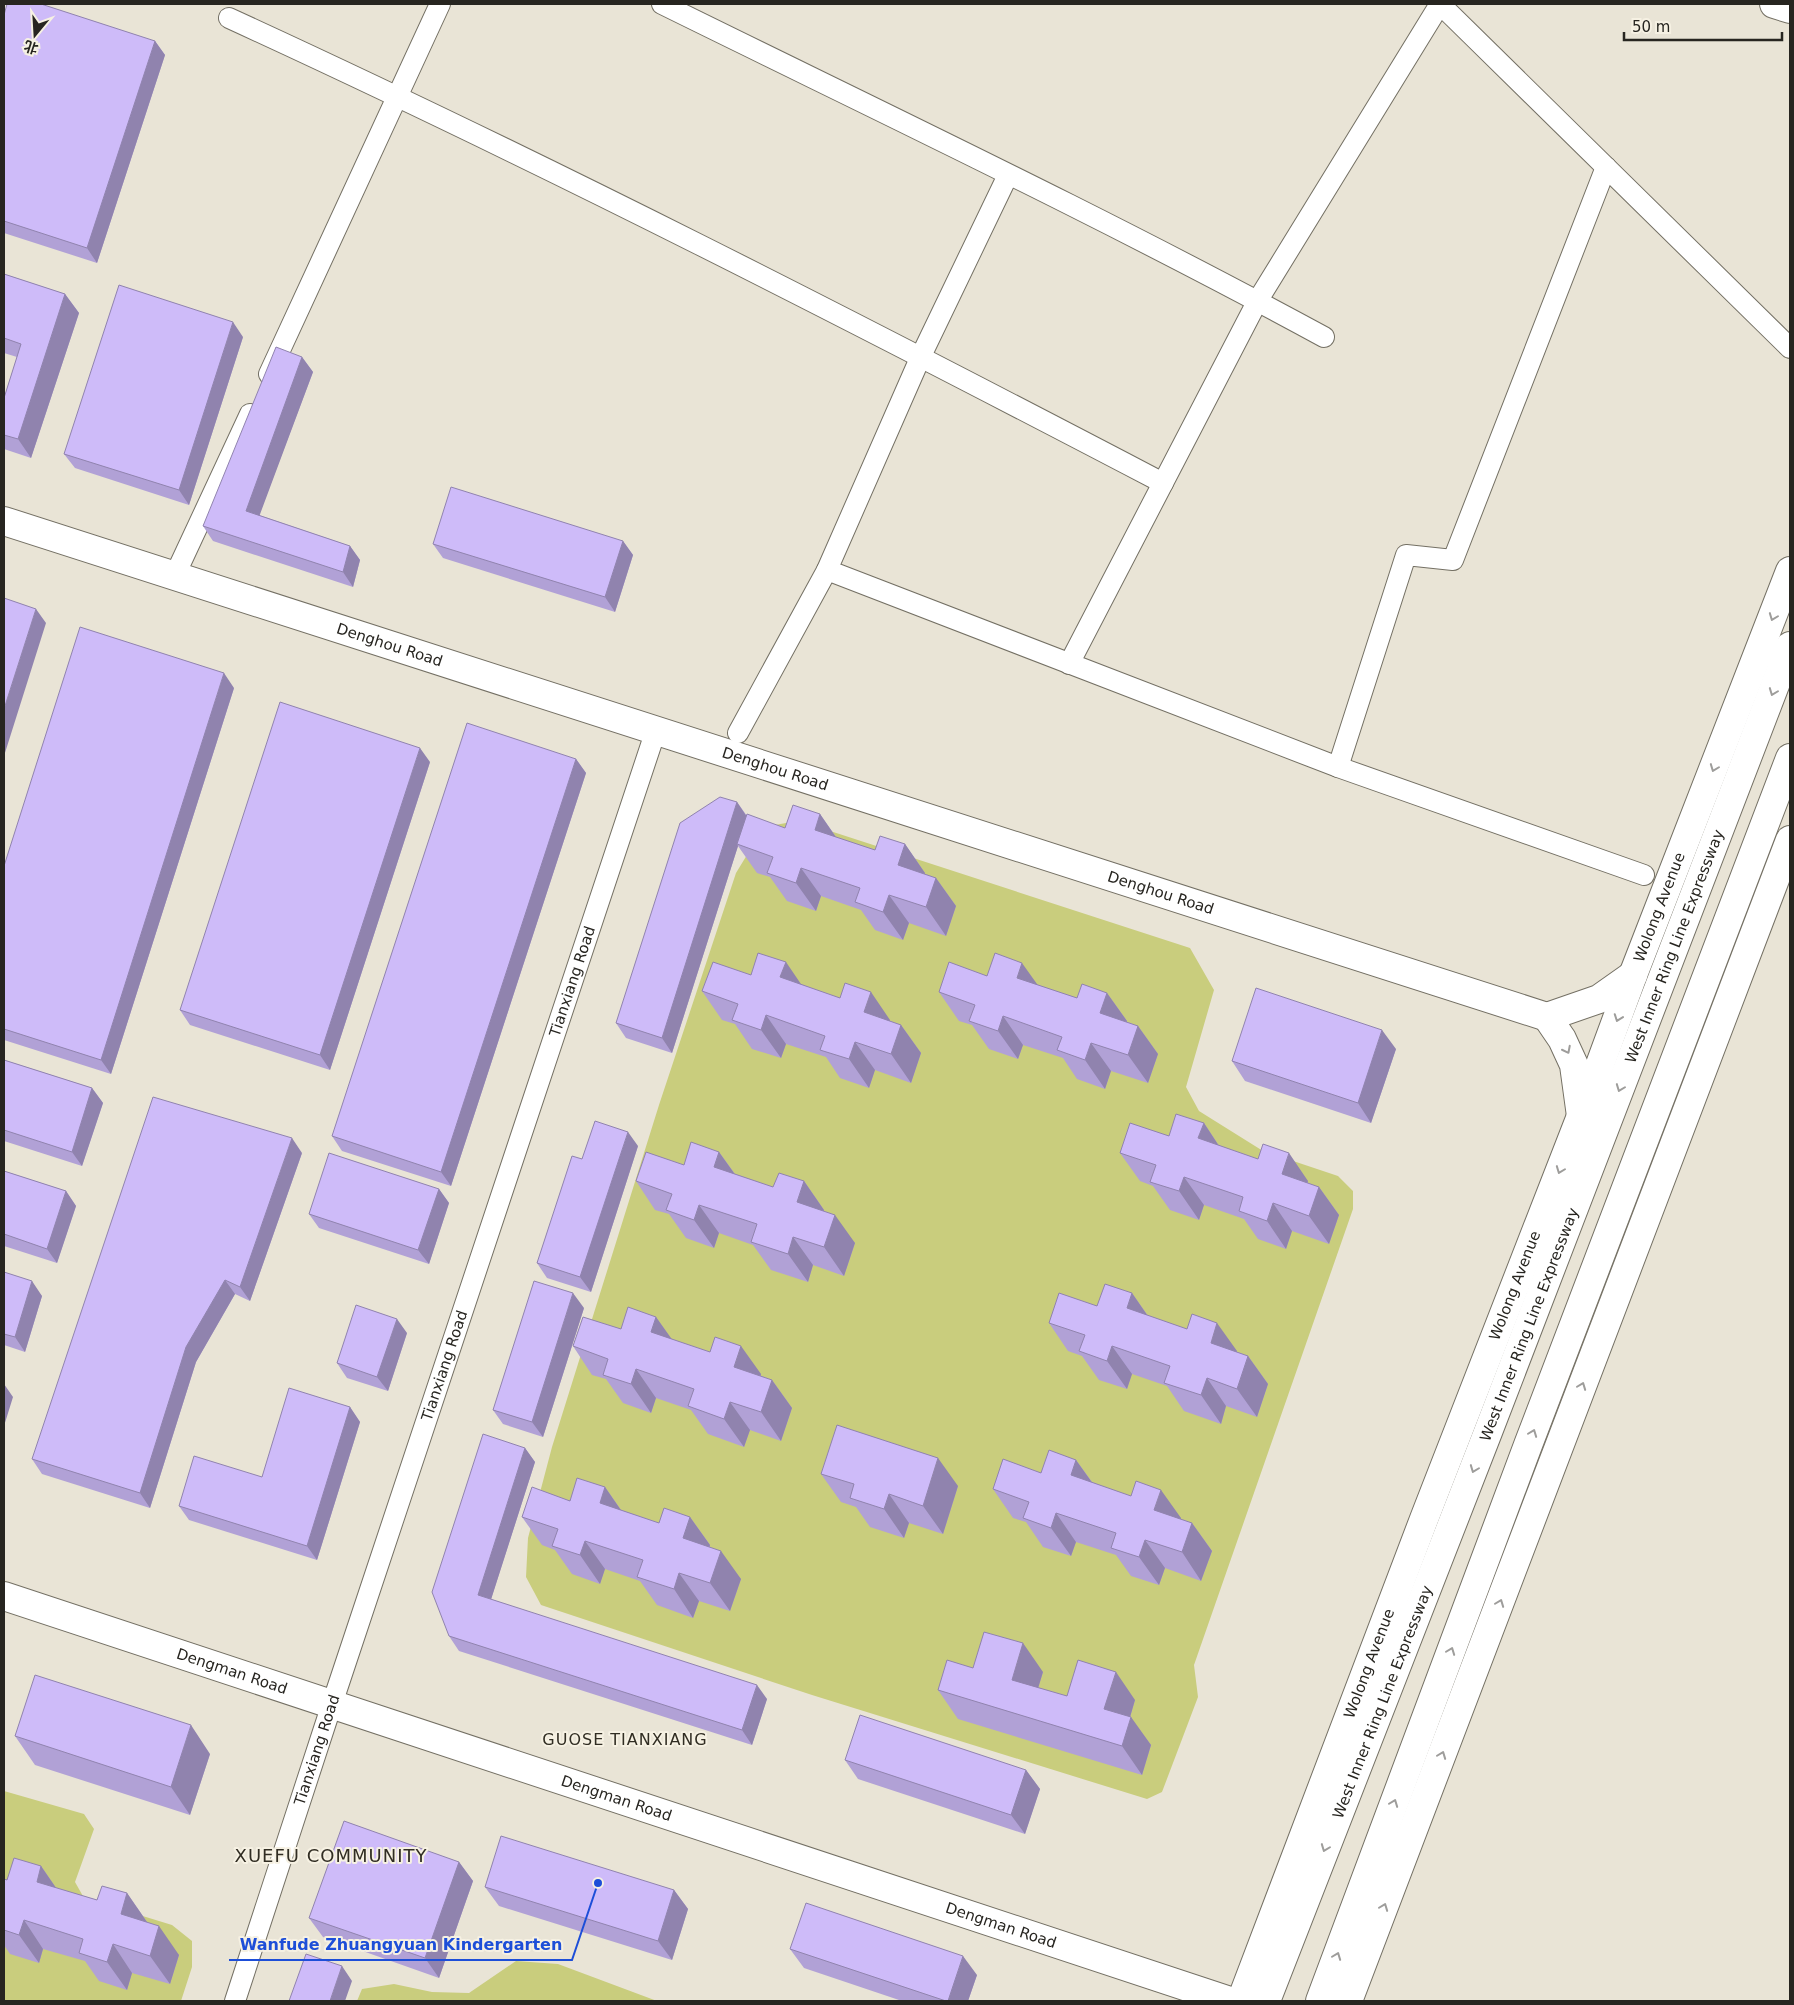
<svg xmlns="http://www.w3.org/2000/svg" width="1794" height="2005" font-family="'DejaVu Sans','Noto Sans SC',sans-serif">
<rect width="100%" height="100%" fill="#e9e4d6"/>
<path fill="#c9cd7d" d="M786,823L824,829L1190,948L1214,990L1186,1087L1199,1111L1263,1151L1338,1176L1353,1191V1209L1194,1665L1198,1697L1162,1792L1147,1799L812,1695L541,1605L526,1577L528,1538L552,1447L659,1105L736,873L764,827Z
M4,1791L84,1814L94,1829L75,1882L84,1898L172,1925L192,1941V1967L181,2001H4Z
M516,1961L558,1964L657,2001H357L362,1989L394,1984L432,1992L469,1993Z"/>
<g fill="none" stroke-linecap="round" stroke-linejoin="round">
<g stroke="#747064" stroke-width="22">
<g id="street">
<path d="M662,4C883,113 1107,219 1324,337"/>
<path d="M1440,4L1790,348"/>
<path d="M229,18C545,163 855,322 1163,483"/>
<path d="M1008,175L921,356L827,570L1338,767L1644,875"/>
<path d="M269,374L440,4"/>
<path d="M175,575L250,414"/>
<path d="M1069,664L1258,300L1440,4"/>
<path d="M738,733L827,570"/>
<path d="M1338,767L1406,555L1453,560L1606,167"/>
<path id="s1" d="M235,2001L332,1704L656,730"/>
</g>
</g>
<g stroke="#747064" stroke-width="30">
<g id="secondary">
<path d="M1774,4L1790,9"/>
<path id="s2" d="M4,521L1547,1017"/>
<path d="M1581,1116L1574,1065L1562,1039L1547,1017L1599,999L1633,975"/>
<path id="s3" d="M4,1596L1230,2001"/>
</g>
</g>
<g stroke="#747064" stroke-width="30">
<g id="highway">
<path id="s4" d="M1241,2001L1424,1519L1581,1116L1633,975L1790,571"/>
<path id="s5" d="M1266,2001L1488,1432L1790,646"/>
<path d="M1320,2001L1528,1445L1790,758"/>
<path d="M1348,2001L1790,840"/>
</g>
</g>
<use href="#street" stroke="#fff" stroke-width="20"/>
<use href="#secondary" stroke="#fff" stroke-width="28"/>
<use href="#highway" stroke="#fff" stroke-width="28"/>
</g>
<path fill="#b1a1d6" d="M4,15L155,41L165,55L97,263L4,233Z
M4,274L65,294L79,313L31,458L4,449V398L17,357L4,353Z
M243,337L189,505L75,468L64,454Z
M302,357L313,372L259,515L350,546L360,560L353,587L213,541L203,526Z
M623,541L633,555L615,612L443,558L433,544Z
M234,688L111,1074L4,1040V866Z
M576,759L586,773L451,1186L342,1151L332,1136Z
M430,762L330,1070L190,1025L180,1010Z
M737,802L747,816L785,828L820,814L836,837L875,850L905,844L925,873V874L936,878L956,906L946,936L909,923L903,940L875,930L861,910L821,896L816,911L787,901L770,877L757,873L738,846L672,1053L626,1038L616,1023Z
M751,975L801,984L890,1020V1021L901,1025L921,1053L911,1083L875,1070L869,1088L840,1078L826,1057L786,1044L781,1058L752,1049L735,1024L722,1020L702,991Z
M987,976L1038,985L1077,998L1107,993L1127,1021V1022L1138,1026L1158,1054L1148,1083L1111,1071L1105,1089L1077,1079L1063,1058L1023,1045L1018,1059L989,1049L972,1025L959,1021L939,992Z
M1396,1049L1371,1123L1245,1081L1232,1061Z
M4,1060L92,1088L103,1103L82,1166L4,1141Z
M1204,1123L1219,1146L1308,1181V1183L1319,1187L1339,1215L1329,1244L1292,1231L1286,1249L1258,1239L1244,1219L1204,1205L1199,1220L1170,1210L1153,1186L1140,1181L1120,1153Z
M638,1146L591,1292L547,1278L537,1263L582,1159Z
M719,1152L735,1174L773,1187L804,1181L824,1210V1211L855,1243L844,1276L813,1265L808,1282L771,1270L753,1245L719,1233L714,1248L686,1238L669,1214L655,1210L636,1181L684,1165Z
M302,1153L250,1301L235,1294L196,1362L150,1508L42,1474L32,1459Z
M4,1171L66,1191L76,1206L57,1263L4,1246Z
M439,1189L449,1203L429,1264L319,1228L309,1214Z
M4,1272L42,1296L25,1352L4,1345Z
M1132,1293L1148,1316L1237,1351V1352L1248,1356L1268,1384L1257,1417L1226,1406L1221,1424L1184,1411L1167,1386L1132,1374L1127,1389L1099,1380L1082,1356L1068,1351L1049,1323Z
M584,1308L543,1437L503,1424L493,1410Z
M656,1317L671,1339L761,1374V1376L772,1380L792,1408L781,1441L750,1430L744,1447L708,1434L691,1410L656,1398L651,1413L623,1403L606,1379L592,1375L573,1346Z
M407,1333L388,1391L347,1378L337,1363Z
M350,1407L360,1422L317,1560L189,1520L179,1506L262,1477Z
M525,1448L535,1462L491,1599L767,1699L752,1745L459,1651L449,1636Z
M1076,1460L1092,1482L1181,1518V1519L1192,1523L1212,1551L1201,1581L1165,1568L1159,1585L1131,1576L1116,1555L1076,1542L1071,1556L1043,1547L1026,1522L1013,1518L993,1489Z
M821,1474L958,1486L943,1534L909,1523L904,1538L870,1527L856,1507L841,1502Z
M605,1487L621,1510L659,1523L690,1517L710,1545V1547L741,1579L730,1611L699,1601L693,1618L657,1605L640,1581L605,1569L600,1584L572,1574L555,1550L542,1545L522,1517Z
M973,1668L1043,1672L1038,1688L1067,1696L1135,1700L1130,1717L1151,1745L1142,1775L958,1719L938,1690Z
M15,1736L210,1754L190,1815L35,1765Z
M845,1760L1026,1770L1040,1789L1025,1834L858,1779Z
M459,1862L473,1881L439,1978L323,1937L309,1918Z
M41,1866L56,1888L97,1900L127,1893L147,1922V1923L179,1955L170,1984L132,1973L127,1990L99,1981L85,1961L43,1949L39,1963L10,1954L4,1945V1879L7,1880Z
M485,1887L674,1890L688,1909L672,1960L499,1906Z
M790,1949L977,1975L968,2001H902L804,1968Z"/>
<path fill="#9083ae" d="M155,41L165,55L97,263L87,248Z
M65,294L79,313L31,458L18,439Z
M233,322L243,337L189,505L179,490Z
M302,357L313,372L256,525L246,511Z
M623,541L633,555L615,612L605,597Z
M350,546L360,560L353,587L343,572Z
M36,609L46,623L4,756V709Z
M224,673L234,688L111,1074L101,1060Z
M420,748L430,762L330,1070L320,1055Z
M576,759L586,773L451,1186L441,1172Z
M737,802L747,817L737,844L738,846L672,1053L662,1038Z
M820,814L840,843L815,830Z
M905,844L925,873L918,893L898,865Z
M801,868L821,896L816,911L796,883Z
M936,878L956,906L946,936L926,907Z
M889,895L909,923L903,940L883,912Z
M786,962L805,990L780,977Z
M1022,963L1042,991L1017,978Z
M871,992L890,1020L884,1040L864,1012Z
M1107,993L1127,1021L1120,1042L1100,1013Z
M766,1015L786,1044L781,1058L761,1030Z
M1003,1016L1023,1045L1018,1059L998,1031Z
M901,1025L921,1053L911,1083L891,1054Z
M1138,1026L1158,1054L1148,1083L1128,1055Z
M1382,1030L1396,1049L1371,1123L1358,1103Z
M855,1042L875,1070L869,1088L849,1059Z
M1091,1043L1111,1071L1105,1089L1085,1060Z
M92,1088L103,1103L82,1166L72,1152Z
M1204,1123L1223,1152L1198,1138Z
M628,1132L638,1146L591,1292L580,1277Z
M292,1138L302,1153L250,1301L240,1287Z
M719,1152L739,1180L714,1167Z
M1289,1153L1308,1181L1301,1202L1282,1174Z
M1184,1177L1204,1205L1199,1220L1179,1191Z
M804,1181L824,1210L817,1230L797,1202Z
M1319,1187L1339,1215L1329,1244L1309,1216Z
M439,1189L449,1203L429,1264L418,1250Z
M66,1191L76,1206L57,1263L47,1249Z
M1273,1203L1292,1231L1286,1249L1267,1221Z
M699,1205L719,1233L714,1248L694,1220Z
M835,1215L855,1243L844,1276L824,1247Z
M793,1237L813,1265L808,1282L788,1254Z
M225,1280L235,1294L196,1362L150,1508L140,1493L186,1347Z
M32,1281L42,1296L25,1352L15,1337Z
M573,1293L584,1308L543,1437L532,1422Z
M1132,1293L1152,1322L1127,1308Z
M656,1317L676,1345L651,1332Z
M397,1319L407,1333L388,1391L377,1377Z
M1217,1323L1237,1351L1230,1372L1211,1343Z
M741,1346L761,1374L754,1395L734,1367Z
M1112,1346L1132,1374L1127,1389L1107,1361Z
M1248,1356L1268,1384L1257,1417L1237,1389Z
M636,1369L656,1398L651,1413L631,1384Z
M1207,1378L1226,1406L1221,1424L1201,1395Z
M772,1380L792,1408L781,1441L761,1412Z
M4,1384L13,1397L4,1426Z
M730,1402L750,1430L744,1447L724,1419Z
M350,1407L360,1422L317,1560L307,1546Z
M525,1448L535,1462L488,1609L478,1595Z
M938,1458L958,1486L943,1534L923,1506Z
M1076,1460L1096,1488L1071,1475Z
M605,1487L625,1516L600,1503Z
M1161,1490L1181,1518L1174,1538L1154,1510Z
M889,1494L909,1523L904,1538L884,1509Z
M1056,1513L1076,1542L1071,1556L1051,1528Z
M690,1517L710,1545L703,1566L683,1538Z
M1192,1523L1212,1551L1201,1581L1182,1552Z
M1145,1540L1165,1568L1159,1585L1139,1557Z
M585,1541L605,1569L600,1584L580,1555Z
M721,1551L741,1579L730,1611L710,1583Z
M679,1573L699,1601L693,1618L674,1589Z
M1023,1643L1043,1672L1032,1708L1012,1680Z
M1116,1672L1135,1700L1124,1738L1104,1709Z
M757,1685L767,1699L752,1745L742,1730Z
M1131,1717L1151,1745L1142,1775L1122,1746Z
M191,1725L210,1754L190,1815L171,1787Z
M1026,1770L1040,1789L1025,1834L1011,1815Z
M459,1862L473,1881L439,1978L425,1958Z
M41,1866L61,1895L37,1882Z
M674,1890L688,1909L672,1960L658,1941Z
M127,1893L147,1922L141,1943L121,1914Z
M24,1920L43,1949L39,1963L19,1935Z
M159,1926L179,1955L170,1984L150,1956Z
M113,1944L132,1973L127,1990L107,1962Z
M963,1956L977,1975L968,2001H948Z
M342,1966L352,1981L345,2001H330Z"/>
<path fill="#cebbf9" stroke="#9083ae" d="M7,4H41L155,41L87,248L4,221V15Z
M4,274L65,294L18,439L4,435V398L21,344L4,338Z
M119,285L233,322L179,490L64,454Z
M276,347L302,357L246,511L350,546L343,572L203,526Z
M451,487L623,541L605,597L433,544Z
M4,598L36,609L4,709Z
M80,627L224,673L101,1060L4,1029V866Z
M280,702L420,748L320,1055L180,1010Z
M467,723L576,759L441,1172L332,1136Z
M720,797L737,802L662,1038L616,1023L680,823Z
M793,805L820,814L815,830L875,850L880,836L905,844L898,865L936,878L926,907L889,895L883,912L855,902L860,888L801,868L796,883L767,873L773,857L737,844L747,814L785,828Z
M758,953L786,962L780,977L840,998L845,983L871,992L864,1012L901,1025L891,1054L855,1042L849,1059L820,1050L825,1036L766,1015L761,1030L732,1020L738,1004L702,991L713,962L751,975Z
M995,953L1022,963L1017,978L1077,998L1082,984L1107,993L1100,1013L1138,1026L1128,1055L1091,1043L1085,1060L1057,1050L1062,1037L1003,1016L998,1031L969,1021L975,1005L939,992L949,962L987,976Z
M1256,988L1382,1030L1358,1103L1232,1061Z
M4,1060L92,1088L72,1152L4,1130Z
M153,1097L292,1138L240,1287L225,1280L186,1347L140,1493L32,1459Z
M1176,1114L1204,1123L1198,1138L1258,1159L1263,1144L1289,1153L1282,1174L1319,1187L1309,1216L1273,1203L1267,1221L1239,1211L1243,1197L1184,1177L1179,1191L1150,1182L1156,1165L1120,1153L1130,1123L1169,1136Z
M595,1121L628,1132L580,1277L537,1263L572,1156L582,1159Z
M691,1142L719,1152L714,1167L773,1187L779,1173L804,1181L797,1202L835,1215L824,1247L793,1237L788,1254L751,1242L757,1224L699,1205L694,1220L666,1210L672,1194L636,1181L646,1152L684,1165Z
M329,1153L439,1189L418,1250L309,1214Z
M4,1171L66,1191L47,1249L4,1234Z
M4,1272L32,1281L15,1337L4,1334Z
M534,1281L573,1293L532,1422L493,1410Z
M1105,1284L1132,1293L1127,1308L1187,1329L1192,1314L1217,1323L1211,1343L1248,1356L1237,1389L1207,1378L1201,1395L1164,1383L1170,1366L1112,1346L1107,1361L1079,1351L1085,1335L1049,1323L1059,1293L1097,1306Z
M356,1305L397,1319L377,1377L337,1363Z
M628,1307L656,1317L651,1332L710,1352L715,1337L741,1346L734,1367L772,1380L761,1412L730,1402L724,1419L688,1406L694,1389L636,1369L631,1384L603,1375L608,1359L573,1346L583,1317L621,1329Z
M289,1388L350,1407L307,1546L179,1506L194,1456L262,1477Z
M837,1425L938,1458L923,1506L889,1494L884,1509L850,1498L854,1484L821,1474Z
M483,1434L525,1448L478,1595L757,1685L742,1730L449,1636L432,1592Z
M1049,1450L1076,1460L1071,1475L1131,1496L1136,1481L1161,1490L1154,1510L1192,1523L1182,1552L1145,1540L1139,1557L1111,1548L1116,1533L1056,1513L1051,1528L1023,1518L1029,1502L993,1489L1003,1459L1041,1473Z
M577,1478L605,1487L600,1503L659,1523L664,1508L690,1517L683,1538L721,1551L710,1583L679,1573L674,1589L637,1577L643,1560L585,1541L580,1555L552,1546L558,1529L522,1517L532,1487L570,1501Z
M984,1632L1023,1643L1012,1680L1067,1696L1078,1660L1116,1672L1104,1709L1131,1717L1122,1746L938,1690L947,1660L973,1668Z
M35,1675L191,1725L171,1787L15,1736Z
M860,1715L1026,1770L1011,1815L845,1760Z
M344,1821L459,1862L425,1958L309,1918Z
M501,1836L674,1890L658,1941L485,1887Z
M14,1858L41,1866L37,1882L97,1900L102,1886L127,1893L121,1914L159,1926L150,1956L113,1944L107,1962L79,1953L83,1939L24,1920L19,1935L4,1930V1879L7,1880Z
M806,1903L963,1956L948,2001H946L790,1949Z
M306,1954L342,1966L330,2001H289Z"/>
<defs><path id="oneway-chevron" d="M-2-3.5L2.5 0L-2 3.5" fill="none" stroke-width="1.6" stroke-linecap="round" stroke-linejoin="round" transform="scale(1.25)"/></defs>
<g stroke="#9e9d9b">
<use href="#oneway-chevron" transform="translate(1773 617) rotate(111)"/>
<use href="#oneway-chevron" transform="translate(1773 692) rotate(111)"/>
<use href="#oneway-chevron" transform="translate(1714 768) rotate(111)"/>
<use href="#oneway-chevron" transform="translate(1618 1018) rotate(110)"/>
<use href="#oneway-chevron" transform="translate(1567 1050) rotate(63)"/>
<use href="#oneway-chevron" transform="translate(1620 1088) rotate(111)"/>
<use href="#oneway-chevron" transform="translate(1560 1170) rotate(111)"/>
<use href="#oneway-chevron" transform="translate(1582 1386) rotate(-69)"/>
<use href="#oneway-chevron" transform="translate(1533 1433) rotate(-69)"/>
<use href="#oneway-chevron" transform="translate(1474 1469) rotate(111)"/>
<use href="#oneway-chevron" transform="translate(1500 1603) rotate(-69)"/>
<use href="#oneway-chevron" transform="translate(1451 1651) rotate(-69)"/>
<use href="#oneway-chevron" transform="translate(1442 1755) rotate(-69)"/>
<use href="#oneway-chevron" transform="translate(1394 1803) rotate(-69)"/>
<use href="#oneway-chevron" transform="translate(1325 1848) rotate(111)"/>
<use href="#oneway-chevron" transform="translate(1384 1907) rotate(-69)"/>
<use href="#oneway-chevron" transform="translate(1337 1956) rotate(-69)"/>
</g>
<g text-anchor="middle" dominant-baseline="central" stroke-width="4" stroke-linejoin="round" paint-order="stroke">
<g font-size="15" fill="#272520" stroke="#f6f1e3">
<text stroke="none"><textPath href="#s2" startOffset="405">Denghou Road</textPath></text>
<text stroke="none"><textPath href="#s2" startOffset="810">Denghou Road</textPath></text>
<text stroke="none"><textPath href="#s2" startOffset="1215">Denghou Road</textPath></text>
<text stroke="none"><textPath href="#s4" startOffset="1171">Wolong Avenue</textPath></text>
<text stroke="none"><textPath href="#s5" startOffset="1131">West Inner Ring Line Expressway</textPath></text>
<text stroke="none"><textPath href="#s1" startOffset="1074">Tianxiang Road</textPath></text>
<text stroke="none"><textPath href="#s4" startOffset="766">Wolong Avenue</textPath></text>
<text stroke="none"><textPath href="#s5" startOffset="726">West Inner Ring Line Expressway</textPath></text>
<text stroke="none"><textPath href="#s1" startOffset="669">Tianxiang Road</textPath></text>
<text stroke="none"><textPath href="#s4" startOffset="361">Wolong Avenue</textPath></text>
<text stroke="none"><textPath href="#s3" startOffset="240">Dengman Road</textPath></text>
<text stroke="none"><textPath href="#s5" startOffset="321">West Inner Ring Line Expressway</textPath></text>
<text stroke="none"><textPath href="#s1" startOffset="264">Tianxiang Road</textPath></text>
<text stroke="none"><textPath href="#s3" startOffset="645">Dengman Road</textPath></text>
<text stroke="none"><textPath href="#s3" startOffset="1050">Dengman Road</textPath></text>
</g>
<g font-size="16" letter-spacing="1" fill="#312d23" stroke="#f6f1e3">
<text x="625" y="1739">GUOSE TIANXIANG</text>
</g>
<g font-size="18" letter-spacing="1" fill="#312d23" stroke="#f6f1e3">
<text x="331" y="1855">XUEFU COMMUNITY</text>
</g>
</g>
<path fill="none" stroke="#1d4ed8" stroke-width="2" d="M598 1883L572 1960H229"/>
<circle fill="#1d4ed8" stroke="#f6f1e3" stroke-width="2" cx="598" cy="1883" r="5"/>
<g font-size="16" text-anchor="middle" font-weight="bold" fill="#1d4ed8" stroke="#f6f1e3" stroke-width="4" stroke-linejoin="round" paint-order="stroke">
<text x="401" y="1950">Wanfude Zhuangyuan Kindergarten</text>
</g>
<rect width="1794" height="2005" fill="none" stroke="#272520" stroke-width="10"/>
<g transform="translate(35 35) rotate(198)" stroke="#f6f1e3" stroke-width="4" paint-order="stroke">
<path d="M0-4L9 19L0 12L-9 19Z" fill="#272520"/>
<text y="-8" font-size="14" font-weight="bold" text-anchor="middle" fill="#272520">北</text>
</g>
<path d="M1624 32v8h158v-8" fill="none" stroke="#272520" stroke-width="2.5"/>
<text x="1632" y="32" font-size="15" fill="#272520" stroke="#f6f1e3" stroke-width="4" paint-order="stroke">50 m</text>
</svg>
